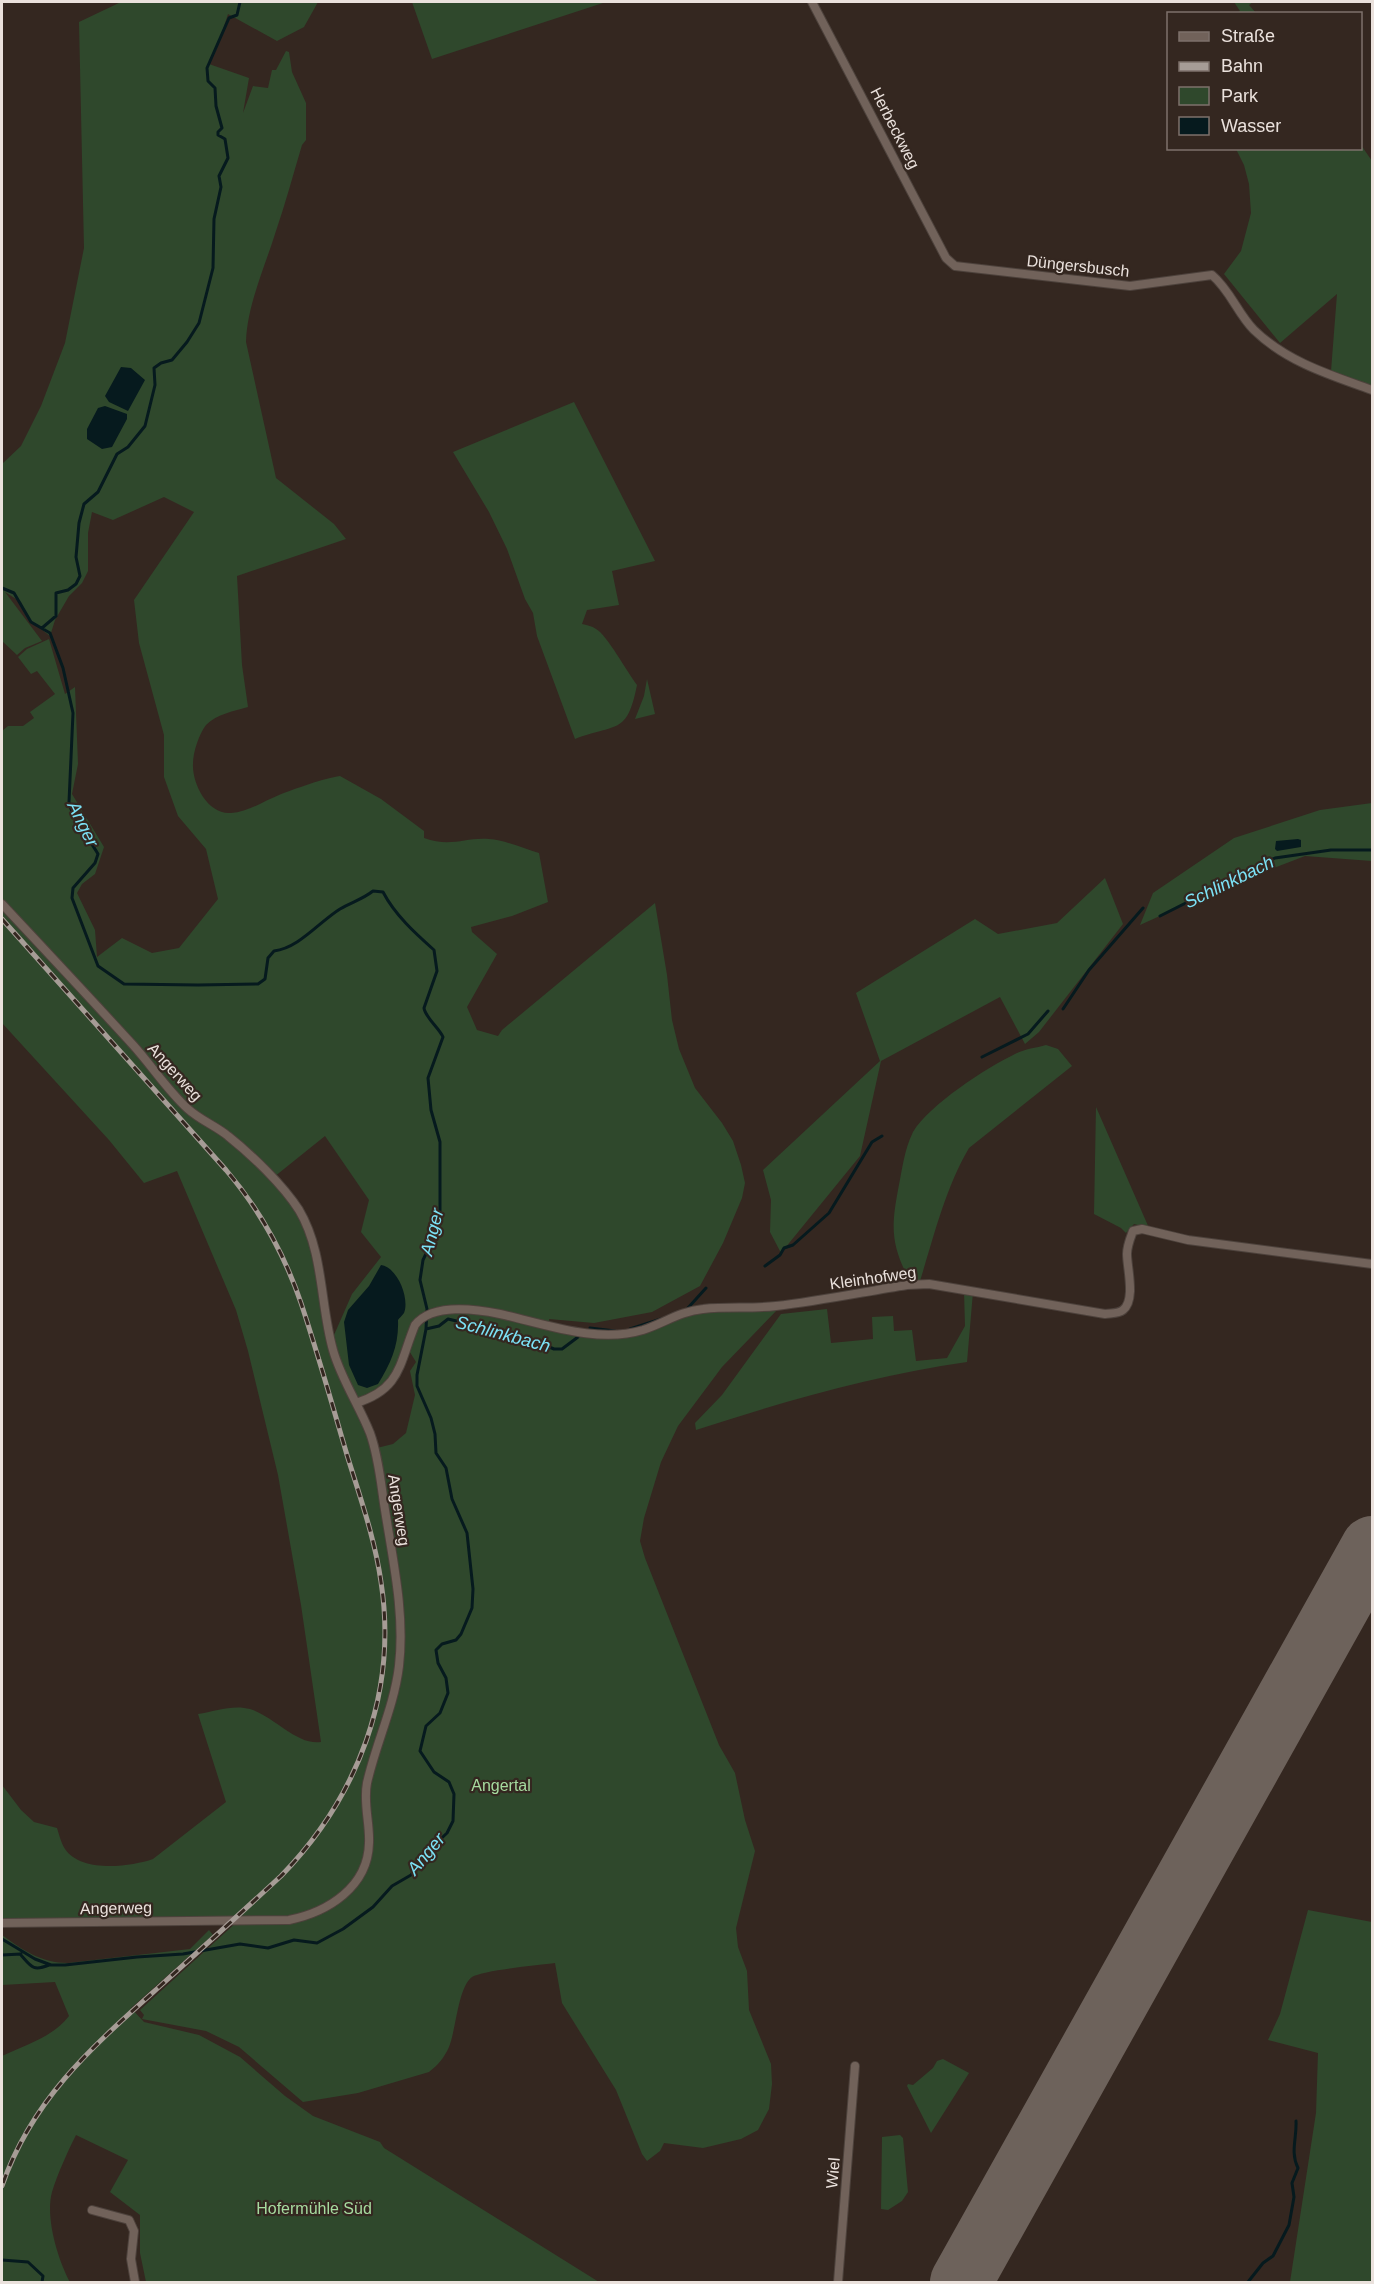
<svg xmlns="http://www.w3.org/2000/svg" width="1374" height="2284" font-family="Arial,sans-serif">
<rect width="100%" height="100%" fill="#342720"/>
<path fill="#2f482c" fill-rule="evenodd" d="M121,2H318L304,27L277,41L228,14L217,48L209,64L249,78L243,113L253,86L268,88L272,70H276L286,51L289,52L292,72L306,103V140L302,145C293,175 285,205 275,234C264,269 247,306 246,342L276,478L334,524L346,539L237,576L242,665L248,707C234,711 217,714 206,725C199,734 193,752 193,764C192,784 208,815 231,813C248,812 264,801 279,795C294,789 325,778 340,776L381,799L424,831V838C451,848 465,837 489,839C505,840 524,849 539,853L548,902L512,916L471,927L472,932L497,954L467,1007L477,1030L498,1036L502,1030L655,903L667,975L672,1020L679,1049L695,1088L722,1123L733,1141L741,1165L745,1183L742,1198L723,1243L700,1286L652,1312L594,1323L549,1319L551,1329L625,1335L690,1313L778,1309L722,1367L678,1426L661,1462L644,1518L640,1541L645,1558L719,1745L735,1773L745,1820L755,1851L736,1928L738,1947L747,1971L749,2010L771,2064L772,2084L769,2109L758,2130L741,2139L703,2148L664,2143L660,2151L647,2161L642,2154L616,2090L562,2003L555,1963C540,1965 483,1970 472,1977C458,1987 456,2030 449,2047C444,2058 438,2065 429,2072L358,2093L303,2102L239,2047L206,2031L142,2019L144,2015L140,2010L239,1920L2,1922V1785L21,1810L34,1822L57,1828C59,1834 61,1843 65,1849C81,1873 130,1867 153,1859L226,1802L198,1714C213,1712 229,1706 244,1708C269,1710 295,1746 321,1742L301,1605L278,1475L248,1351L236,1310L177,1171L144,1183L109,1140L2,1023V731L8,726H23L34,718L30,712L55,694L37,671L31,674L18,657L27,649L49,639L65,694L75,687L78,764L72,794L104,847L95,874L82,884L77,893L95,930L97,957L122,938L152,953L179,948L218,899L206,849L178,816L164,777V735L139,643L134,600L194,512L164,497L113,520L92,512L88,533V571L82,583L69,596L55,620L50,636L27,618L21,602L5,592L42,641L25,648L17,655L2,641V464L21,446L41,406L65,343L84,248L79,22ZM325,1136L369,1200L361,1232L381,1257L352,1294L334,1335L328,1338L314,1257L305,1224L274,1177ZM408,1349L416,1362L410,1371L415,1395L406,1433L393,1444L377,1448L362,1405L382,1395Z
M412,2H606L432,59Z
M1234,2H1253L1249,5L1256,13H1236L1240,11Z
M1361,145L1372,161V386L1331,371L1337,294L1280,343L1224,274L1241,251L1251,213L1249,184L1244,165L1236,149L1360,148Z
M574,402L655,561L612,571L619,605L587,610L582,624C586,625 592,626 596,629C607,635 627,672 637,685C627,736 616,723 575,739L537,636L533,613L525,599L507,549L489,512L453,452Z
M647,679L655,714L635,719L644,696Z
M1372,803V861L1305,856L1215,891L1140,925L1153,893L1234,838L1320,810Z
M1105,878L1123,924L1039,1032L1025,1044L1000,997L881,1061L860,1156L781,1253L770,1232L771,1200L763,1170L880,1061L856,993L975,919L998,934L1057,923Z
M1046,1045L1058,1049L1072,1066L969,1148C945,1189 934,1236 920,1281L909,1279C891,1245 891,1227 898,1190C902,1171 904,1150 913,1132C929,1105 986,1068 1015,1054C1024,1049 1036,1048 1046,1045Z
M1096,1107L1149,1228L1134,1224L1126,1233L1121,1228L1094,1214Z
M964,1291L973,1292L967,1362C875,1375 785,1401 696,1430L695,1423L722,1395L781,1314L827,1309L831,1343L873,1339L872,1317L893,1316L894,1331L912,1330L916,1361L947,1358L965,1326Z
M1308,1910L1372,1922V2282H1290L1316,2113L1318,2053L1268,2040L1280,2014Z
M209,1930L213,1935L131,2008L144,2022L199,2035L240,2057L285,2096L313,2116L380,2142L384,2148L599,2282H146L140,2253V2215L110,2192L128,2160L76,2135C67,2153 58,2173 52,2192C45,2217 58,2260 70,2282H2V2056C25,2045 53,2037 69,2016L55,1982L2,1985V1935C23,1950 41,1963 68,1963L190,1949Z
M943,2059L969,2073L931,2133L907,2086L908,2084L913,2085L933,2068L937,2061Z
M900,2135L903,2138L908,2192L902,2201L888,2210L881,2209L882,2137Z"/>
<path fill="#061a1e" d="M121,367L131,368L145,380L128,411L109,402L105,396Z
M105,406L127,414V419L112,447L102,449L87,439V429L98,408Z
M1298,839L1301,840V847L1277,851L1275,849L1276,841Z
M381,1265C397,1267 410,1298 404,1313C402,1316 399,1318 398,1320C399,1345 391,1363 378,1384L367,1388L358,1385L349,1365L344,1322L348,1310L369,1286Z"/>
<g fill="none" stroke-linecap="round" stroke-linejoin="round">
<path stroke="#061a1e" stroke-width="3" d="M2,588L14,593L31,622L50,633L63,668L73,713L69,802C73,821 88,837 98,854L95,863L73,888L72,898L98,966L124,984L198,985L258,984L265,979L268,958L274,951C299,948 319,922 340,909C352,902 363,899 373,891L383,892C395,915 415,933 434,950L437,971L424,1008C425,1017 439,1028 443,1037L428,1078L431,1110L440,1142V1210L435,1235L423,1260L420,1280L427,1309L426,1329L417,1375V1386L431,1418L435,1434L436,1453L446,1468L452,1499L467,1533L473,1589L472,1608L461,1634L456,1640L442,1644L436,1650L438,1663L446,1678L448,1693L440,1713L426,1726L420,1751L434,1772L449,1782L454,1794L453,1821L447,1833L426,1853L411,1875L392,1886L373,1907L343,1929L317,1943L294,1940L268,1948L240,1944L183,1954L137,1957L65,1965H51L35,1959L2,1939
M42,628L56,616V593L68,590L76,584L80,576L76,557L79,523L84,504L98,492L117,454L128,447L145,426L155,385L154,368L161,363L172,360L187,342L199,323L213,268L214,219L221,187L219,176L228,158L225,139L218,135V132L222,128L216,106L215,88L208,81L207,68L229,18L237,15L240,2
M1160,916L1275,858L1331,850H1372
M1063,1009L1089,970L1143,908
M982,1057L1028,1034L1048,1011
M765,1266L780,1255L784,1248L793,1245L829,1213L872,1142L882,1136
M687,1309L706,1288
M590,1328L615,1331
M426,1329L439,1326L448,1319L478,1326L492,1333L503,1332L511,1337L535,1341L554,1349H562L578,1337
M630,1329L661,1319
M20,1954C31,1966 32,1972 49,1965
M2,1955L21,1954
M2,2260L28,2262L43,2276L42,2282
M1248,2282L1263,2263L1273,2256L1289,2225L1294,2197L1292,2183L1298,2168C1290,2152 1297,2138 1296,2121"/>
<path stroke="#6d625b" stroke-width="62" d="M961,2282L1372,1547"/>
<g stroke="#4d423c" stroke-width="10">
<path id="minor" d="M812,2L946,258L955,266L1130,286L1212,275C1230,290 1238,314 1254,330C1287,362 1330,375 1372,390
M2,904C46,951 90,998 133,1045C152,1066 168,1091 188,1109C200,1120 216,1126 228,1136C252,1155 283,1185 299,1210C324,1252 320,1305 333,1350C341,1379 359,1405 370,1433C379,1458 381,1485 385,1510C393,1561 405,1614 399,1666C394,1707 376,1743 367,1783C363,1803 370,1823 369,1843C368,1887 328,1912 289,1920L2,1923
M356,1403C401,1389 399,1364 415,1325C432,1303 476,1309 500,1314C545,1324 597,1344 643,1330C664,1323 681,1311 703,1309C727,1306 752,1309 776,1306C820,1301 863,1292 907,1285L929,1284L1105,1314C1111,1313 1118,1314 1123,1310C1136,1300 1127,1268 1127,1254C1127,1246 1130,1239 1133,1231L1142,1229L1188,1240L1372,1264
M92,2210L129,2220L134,2231L131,2259L135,2282
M838,2282L855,2066"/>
</g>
<use href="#minor" stroke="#71625a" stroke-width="8"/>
<g stroke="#a69c96" stroke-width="5">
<path id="rail" d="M2,919L226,1170C260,1210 284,1253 301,1303C318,1354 332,1404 347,1455C360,1497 375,1539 381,1582C398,1692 358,1797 281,1876C241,1913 200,1950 159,1987C92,2047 32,2099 2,2186"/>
</g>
<use href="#rail" stroke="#342720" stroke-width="3" stroke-dasharray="9" stroke-linecap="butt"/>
</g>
<g text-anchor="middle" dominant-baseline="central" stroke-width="4.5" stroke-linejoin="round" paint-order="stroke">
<g font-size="16" fill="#eae1dc" stroke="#342720">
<text transform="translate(895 128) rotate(63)">Herbeckweg</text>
<text transform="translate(1078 266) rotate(6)">Düngersbusch</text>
<text transform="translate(175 1072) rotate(48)">Angerweg</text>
<text transform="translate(873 1278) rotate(-8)">Kleinhofweg</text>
<text transform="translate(399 1510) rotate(81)">Angerweg</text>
<text transform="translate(116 1908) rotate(-1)">Angerweg</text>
<text transform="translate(833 2173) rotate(-85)">Wiel</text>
</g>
<g font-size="16" fill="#a6db9f" stroke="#342720">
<text x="501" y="1785">Angertal</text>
<text x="314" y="2208">Hofermühle Süd</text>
</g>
<g font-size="18" font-style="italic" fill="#7ce2f6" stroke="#342720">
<text transform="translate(83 824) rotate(64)">Anger</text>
<text transform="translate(1229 882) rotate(-26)">Schlinkbach</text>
<text transform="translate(432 1232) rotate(-76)">Anger</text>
<text transform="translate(503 1334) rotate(15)">Schlinkbach</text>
<text transform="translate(426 1854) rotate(-50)">Anger</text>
</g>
</g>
<rect width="1374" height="2284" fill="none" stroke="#eae1dc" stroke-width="6"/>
<rect x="1167" y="12" width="195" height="138" fill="#342720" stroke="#7d716b" stroke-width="1.5"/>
<rect x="1179" y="32" width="30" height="9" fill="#71625a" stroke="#7d716b" stroke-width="1.5"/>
<text x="1221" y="42" font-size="18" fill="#eae1dc">Straße</text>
<rect x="1179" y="62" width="30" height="9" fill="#a69c96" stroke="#7d716b" stroke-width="1.5"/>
<text x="1221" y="72" font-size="18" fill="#eae1dc">Bahn</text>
<rect x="1179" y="87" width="30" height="18" fill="#2f482c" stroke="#7d716b" stroke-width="1.5"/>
<text x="1221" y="102" font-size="18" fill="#eae1dc">Park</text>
<rect x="1179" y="117" width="30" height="18" fill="#061a1e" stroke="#7d716b" stroke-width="1.5"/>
<text x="1221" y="132" font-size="18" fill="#eae1dc">Wasser</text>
</svg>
